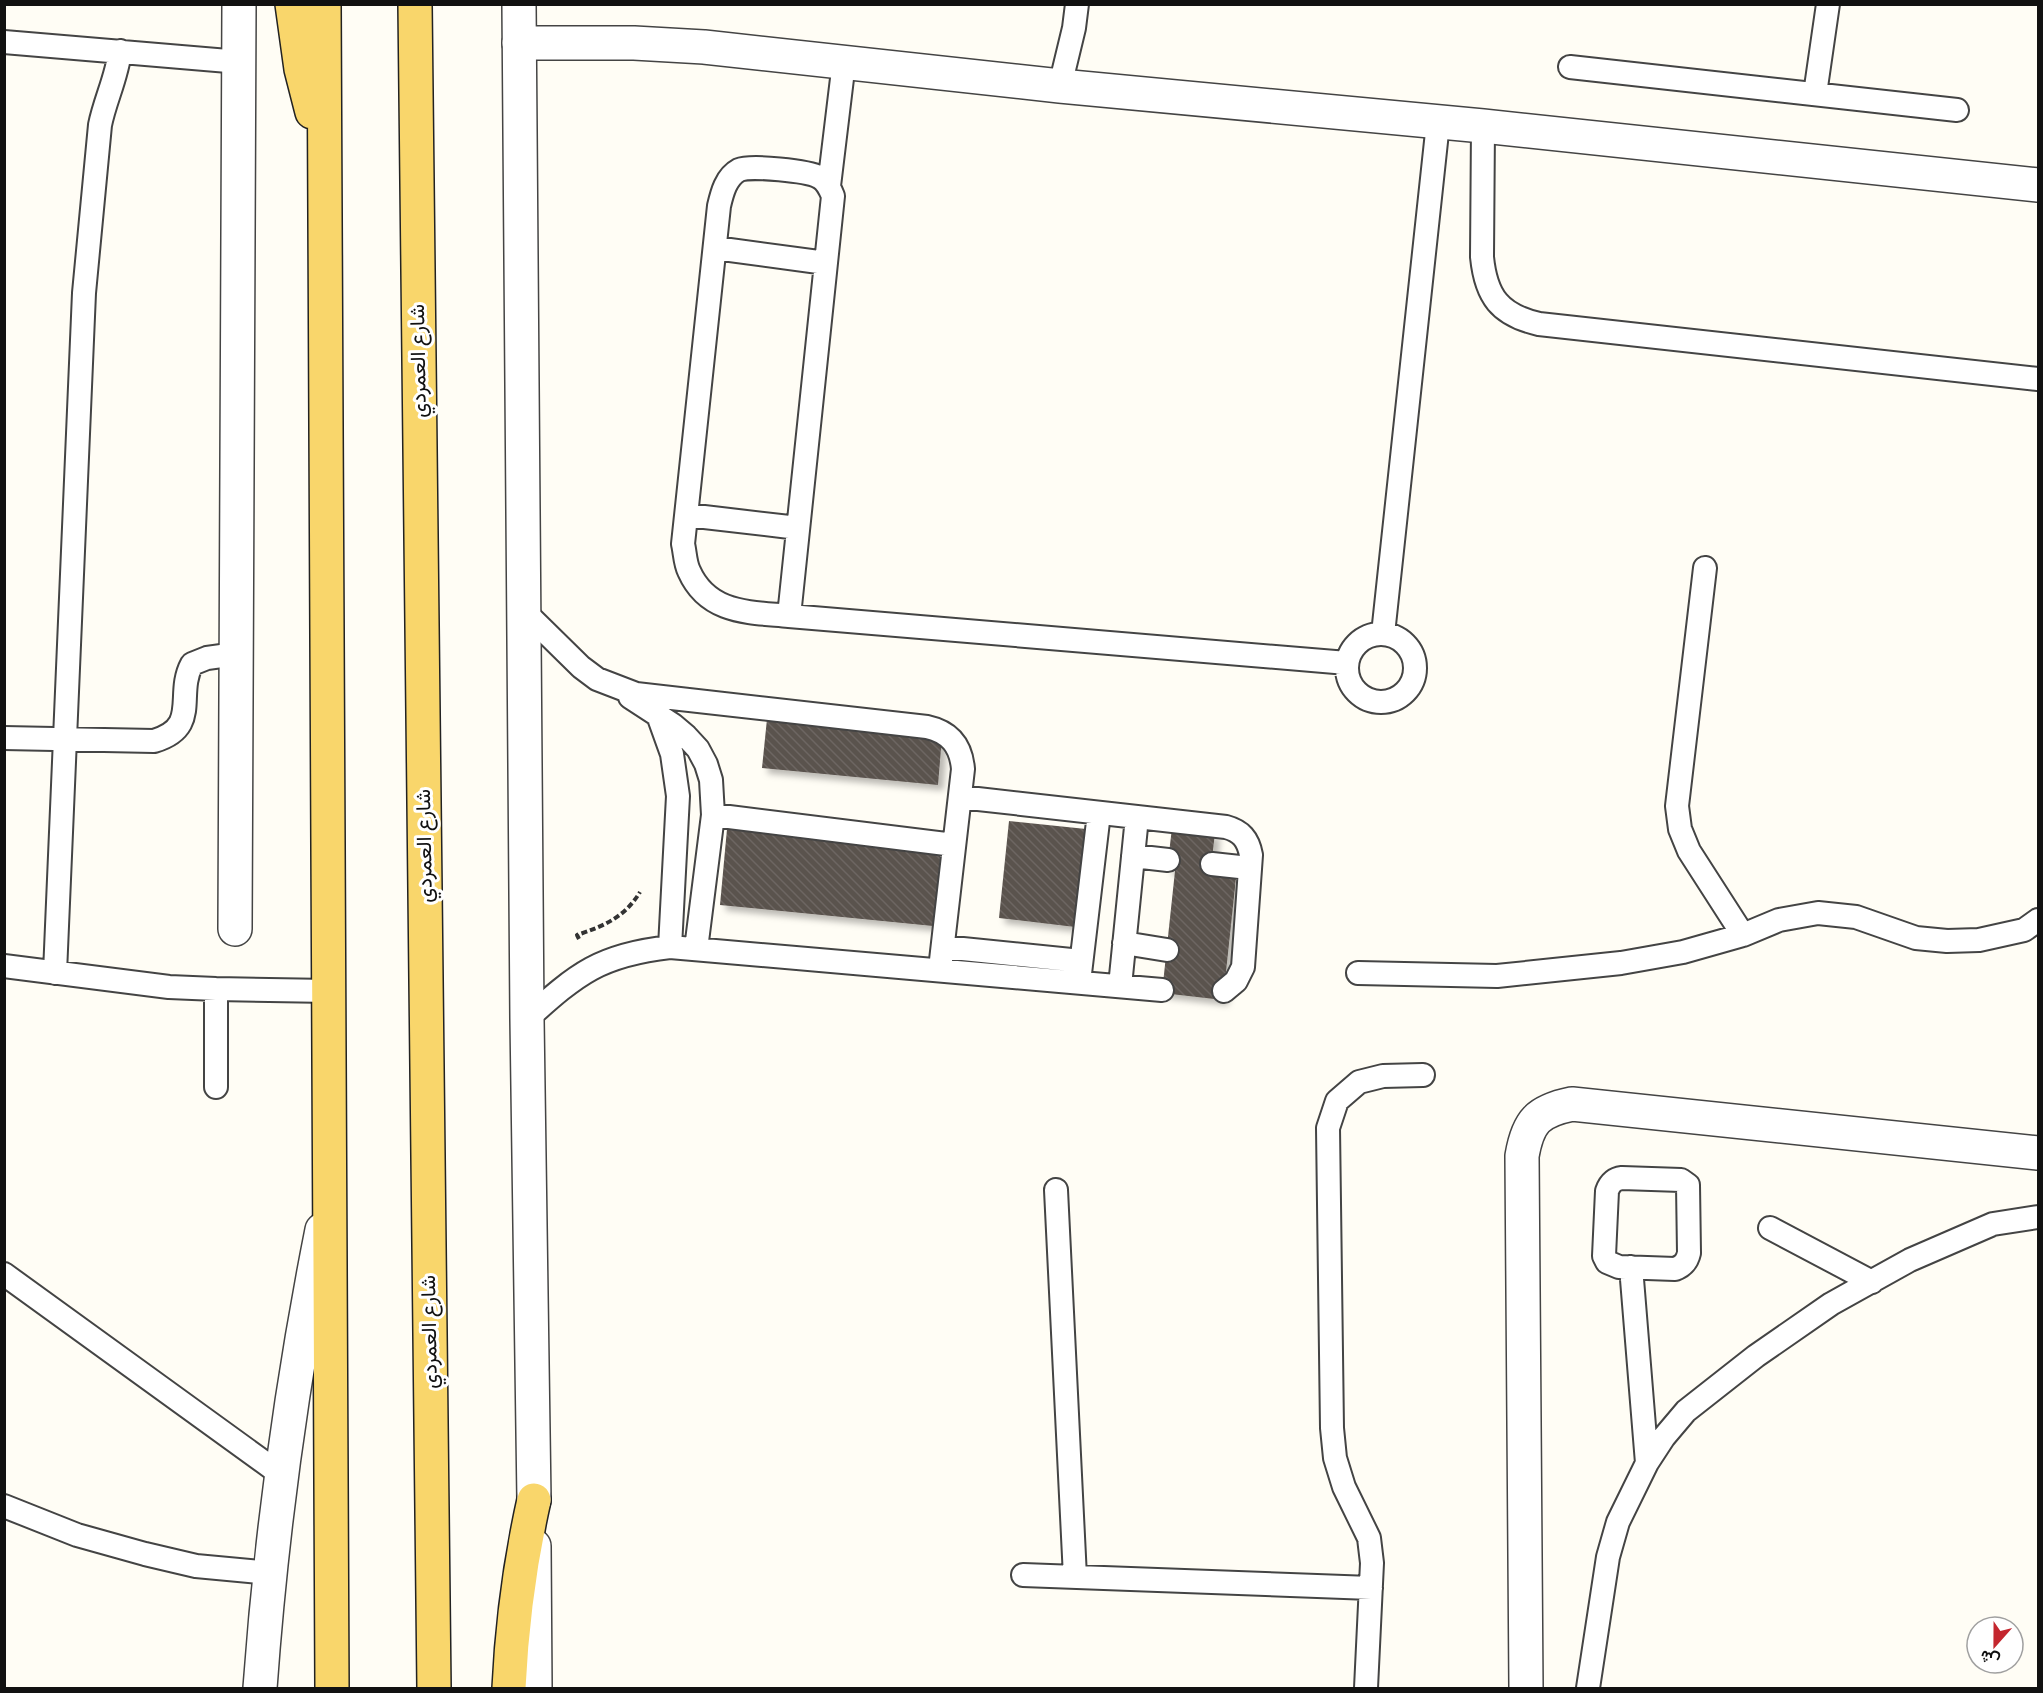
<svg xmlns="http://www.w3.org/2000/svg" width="2043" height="1693" font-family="Spectral,Vazirmatn,serif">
<defs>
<pattern id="building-back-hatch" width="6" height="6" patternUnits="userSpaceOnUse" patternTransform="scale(1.5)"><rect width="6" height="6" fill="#5a524d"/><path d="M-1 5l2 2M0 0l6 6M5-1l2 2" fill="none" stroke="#6d6662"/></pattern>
<filter id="shadow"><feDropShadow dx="5.5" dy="5.5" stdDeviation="3" flood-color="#0004"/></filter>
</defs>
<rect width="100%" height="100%" fill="#fffdf5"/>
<path fill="url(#building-back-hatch)" filter="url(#shadow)" d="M767,719L942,737L938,785L762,768Z
M1009,821L1086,829L1075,927L999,918Z
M1172,828L1215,833L1210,875L1236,878L1223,1000L1162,993L1175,871L1167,870Z
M727,829L941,850L933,926L720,905Z"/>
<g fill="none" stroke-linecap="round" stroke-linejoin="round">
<g stroke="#444" stroke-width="26">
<path id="service" d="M4,42L240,62
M1570,67L1957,110
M1060,86L1074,28L1077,4
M1815,94L1828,4
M1483,126L1482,257C1486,297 1500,315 1539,324L2038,379
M829,186L844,62
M715,248L826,263
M687,515L798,528
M1705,568L1677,806L1680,829L1689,851L1743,935
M524,611L581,667L597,679L636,694L927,727C950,732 961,746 963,769L940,969
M789,616L833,196C830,189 827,181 819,177C808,171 751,165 739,170C726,177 722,193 719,206L683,544C685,552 685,563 689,571C708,614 749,612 789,616L1347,663
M1383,634L1438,123
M1347 668a34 34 0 1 1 68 0a34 34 0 1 1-68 0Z
M630,697L673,725L686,736L698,749L706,764L711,780L713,815L696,949
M658,715L672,754L678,796L670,947
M4,738L154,741C201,727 175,695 192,664L207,658L236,654
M960,797L1226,827C1241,831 1248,839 1251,855L1243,967L1236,981L1224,991
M713,815L954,845
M1133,856L1168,860
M1212,864L1249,868
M1124,943L1167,950
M943,947L1081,961
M4,966L169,987L216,989L330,991
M55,973L84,293L100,125C105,100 117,77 120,51
M1358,973L1497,976L1621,963L1683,952L1743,935L1779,920L1818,913L1856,917L1916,938L1947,941L1979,940L2024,930L2038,920
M1079,982L1099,813
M1120,986L1137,817
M527,1019C578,973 600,955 670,947L1162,990
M216,1087V989
M1622,1178L1681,1180L1688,1185L1689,1253C1687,1262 1683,1266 1675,1269L1619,1267L1607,1262L1604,1256L1607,1191C1610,1183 1614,1179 1622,1178Z
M1056,1190L1075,1577
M1770,1228L1872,1282
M1631,1267L1647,1463
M4,1274L283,1476
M4,1506L77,1535L145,1554L196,1566L271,1573
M1023,1575L1371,1588
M1366,1688L1372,1563L1369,1538L1344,1487L1335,1458L1332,1428L1328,1128L1337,1101L1359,1082L1383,1076L1423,1075
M1588,1688L1608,1557L1618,1522L1647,1463L1664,1437L1686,1411L1756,1356L1831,1304L1910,1260L1993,1224L2038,1217"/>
</g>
<g stroke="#444" stroke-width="36">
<path id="minor" d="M519,43H634L704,47L1060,86L1483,126L2038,185
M534,1546L535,1688
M260,1688C271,1535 292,1381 322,1230
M1526,1688L1522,1156C1528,1121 1538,1111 1572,1104L2038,1153"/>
</g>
<g stroke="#444" stroke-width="36">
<path id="tertiary" d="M519,4L527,1019L534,1500
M235,929L239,4"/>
</g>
<g stroke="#222" stroke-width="36">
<path id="primary" d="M292,4L301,69L312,112
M324,4L332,1688
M415,4L434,1688
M509,1688C512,1624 520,1563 534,1500"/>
</g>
<path stroke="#333" stroke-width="4" stroke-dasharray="6 3" stroke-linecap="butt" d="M579,939L577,935C604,926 625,917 640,892"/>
<use href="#service" stroke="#fff" stroke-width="22"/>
<use href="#minor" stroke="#fff" stroke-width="33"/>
<use href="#tertiary" stroke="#fff" stroke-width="33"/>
<use href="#primary" stroke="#f9d66b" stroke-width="33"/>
</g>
<g text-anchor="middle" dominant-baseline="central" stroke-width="6" stroke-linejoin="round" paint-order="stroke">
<g font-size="21" fill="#111" stroke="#fff">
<text transform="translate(419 361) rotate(-91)">شارع العمردي</text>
<text transform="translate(425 846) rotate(-91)">شارع العمردي</text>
<text transform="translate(430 1332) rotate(-91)">شارع العمردي</text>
</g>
</g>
<rect width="2043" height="1693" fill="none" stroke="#111111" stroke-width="12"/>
<g transform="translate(1995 1645) rotate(201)"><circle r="28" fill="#ffffff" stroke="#a0a0a0" stroke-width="1.5"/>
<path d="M0-4.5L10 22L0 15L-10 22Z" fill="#c4262e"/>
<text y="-9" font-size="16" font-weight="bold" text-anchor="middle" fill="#111111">ش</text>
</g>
</svg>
